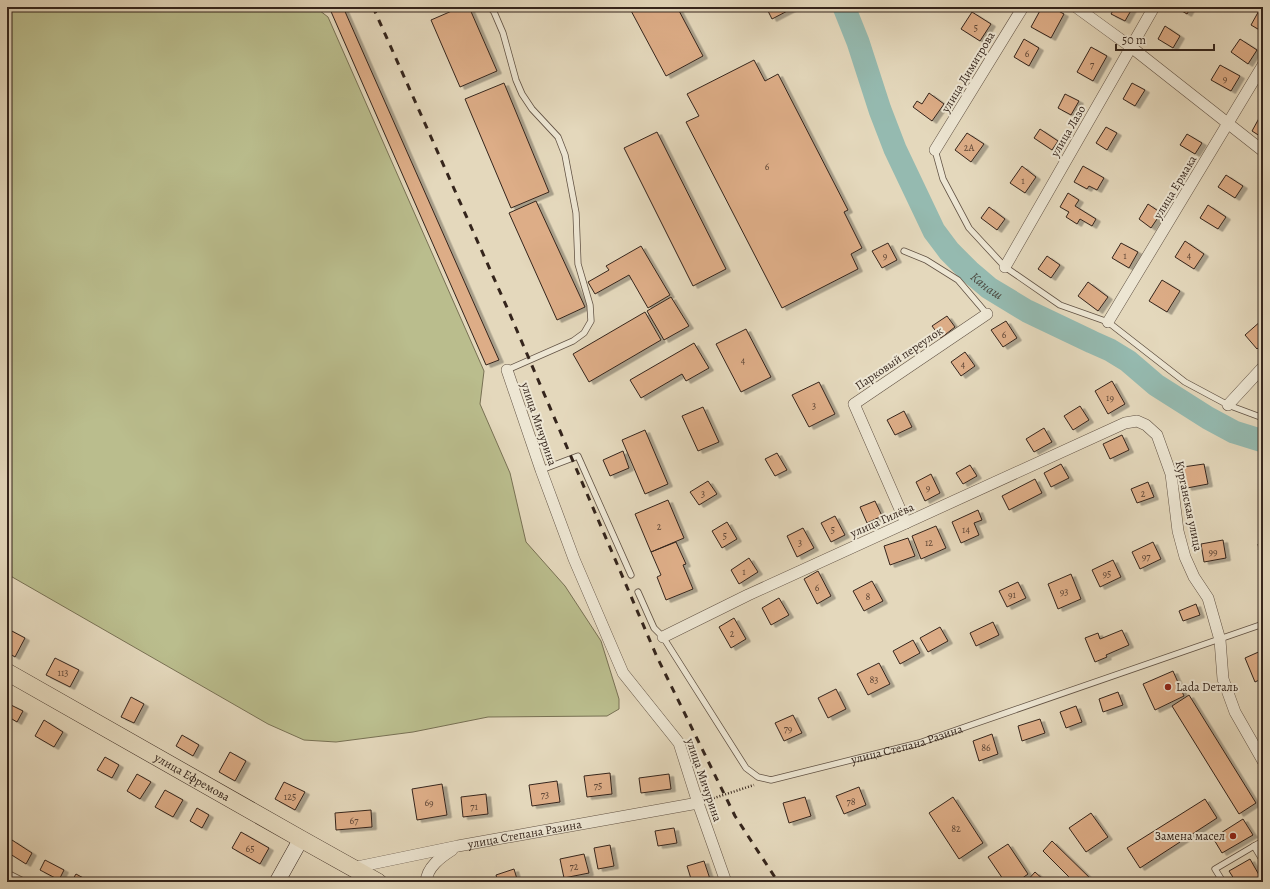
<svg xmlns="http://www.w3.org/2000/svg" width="1270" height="889" font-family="Alegreya,serif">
<defs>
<filter id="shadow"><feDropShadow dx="4.5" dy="2.5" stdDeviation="0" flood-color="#0004"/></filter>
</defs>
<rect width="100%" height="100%" fill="#e4d8bc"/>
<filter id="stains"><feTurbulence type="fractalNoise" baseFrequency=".005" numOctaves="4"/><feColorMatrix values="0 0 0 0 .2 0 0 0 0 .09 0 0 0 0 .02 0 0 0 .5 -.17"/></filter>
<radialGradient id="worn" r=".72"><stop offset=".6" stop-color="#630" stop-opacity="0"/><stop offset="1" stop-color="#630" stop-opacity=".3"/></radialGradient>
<path fill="#babd8d" stroke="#787154" d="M7,7H315L328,17L484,371L480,404L510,473L526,542L565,586L601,641L619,699V709L607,716L488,717L413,732L336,742L304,740L268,724L7,574Z"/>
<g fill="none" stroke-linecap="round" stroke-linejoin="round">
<path stroke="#95bab0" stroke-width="23" id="s1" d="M844,7L858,42L880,110L895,149L934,231L949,251L969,271L989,288L1027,311L1092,342L1110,350L1128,361L1156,385L1208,418L1234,432L1263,441"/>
</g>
<path fill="#ddad87" stroke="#35251c" filter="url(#shadow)" d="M329,7H343L499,360L486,365Z
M461,7H469L497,71L460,87L431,20Z
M629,7H677L703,56L666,76Z
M766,7H795L772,19Z
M1042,7H1051L1064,14L1051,38L1031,27Z
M1115,7H1133L1125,21L1111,14Z
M1178,7H1191L1187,14L1177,8Z
M1261,7L1263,9V32L1251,25Z
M972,12L991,24L980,41L961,29Z
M1165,26L1180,36L1173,48L1158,39Z
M1024,39L1039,48L1029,66L1014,57Z
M1240,39L1257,50L1248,64L1231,52Z
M1091,47L1107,56L1093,81L1077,72Z
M754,60L765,81L778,74L848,210L844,212L862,248L851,254L858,269L782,308L686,122L699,116L687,94Z
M1220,65L1240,76L1231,91L1211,80Z
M504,83L549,192L511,208L465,99Z
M1132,83L1145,90L1135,106L1123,99Z
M929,93L944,104L932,121L913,107L917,101L922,104Z
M1065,94L1079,101L1071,115L1058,108Z
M1263,111V138L1252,131Z
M1106,127L1117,133L1107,150L1096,143Z
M1040,129L1058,141L1052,150L1034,138Z
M657,132L726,269L693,286L624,148Z
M967,133L984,144L971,162L955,150Z
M1187,134L1202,143L1195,154L1180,145Z
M1022,166L1036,177L1025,193L1010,183Z
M1083,166L1104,178L1097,190L1089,186L1087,189L1074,182Z
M1226,175L1243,186L1235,198L1218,187Z
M1068,193L1079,200L1075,206L1096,219L1092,226L1080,219L1077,224L1066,217L1069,212L1060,207Z
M536,201L585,307L557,320L509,213Z
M1148,204L1161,213L1151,228L1139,219Z
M1208,205L1226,217L1218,229L1200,218Z
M989,207L1005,219L997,230L981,218Z
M1185,241L1204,254L1194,269L1175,257Z
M888,243L897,260L882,268L872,251Z
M1121,243L1138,252L1129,268L1112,258Z
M641,246L670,295L648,308L629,275L595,294L588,282L609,270L606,266Z
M1047,256L1060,265L1051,278L1038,269Z
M1162,280L1180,291L1167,312L1149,301Z
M1088,282L1108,297L1098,311L1078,296Z
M671,297L689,326L664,340L647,311Z
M645,312L661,340L589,382L573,354Z
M947,316L955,327L941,338L932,326Z
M1262,320L1263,322V343L1257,349L1245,335Z
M1006,321L1017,338L1003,347L991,330Z
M746,329L771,377L741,392L716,344Z
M694,343L709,368L686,381L682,374L641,398L630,380Z
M965,352L975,366L961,376L951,362Z
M1112,381L1125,404L1108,414L1095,391Z
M819,382L835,414L809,427L792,395Z
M1080,406L1089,420L1073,430L1064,416Z
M703,407L719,442L698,451L682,416Z
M904,411L912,427L895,435L887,420Z
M1044,428L1052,442L1034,452L1026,439Z
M645,430L668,484L645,494L622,440Z
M1122,435L1129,450L1110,459L1103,444Z
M623,451L629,468L610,476L603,460Z
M777,453L787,470L775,476L765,459Z
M1061,464L1069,478L1051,487L1044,473Z
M1204,464L1208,484L1187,488L1183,467Z
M970,465L977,476L963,484L956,473Z
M931,474L940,493L925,501L916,482Z
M1035,479L1042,493L1009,510L1002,496Z
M708,481L717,494L699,505L690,492Z
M1148,482L1154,497L1137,503L1131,489Z
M668,500L684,538L651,552L635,514Z
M875,501L882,516L867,523L860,507Z
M978,510L982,520L974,523L979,535L961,543L952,522Z
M835,516L845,535L831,542L821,523Z
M727,522L737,539L722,548L712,531Z
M936,526L946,548L921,559L912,536Z
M803,528L814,548L797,557L787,536Z
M908,538L915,556L890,565L884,546Z
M1223,540L1226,558L1204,562L1201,544Z
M676,542L686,564L683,565L693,589L666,600L657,577L661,575L651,552Z
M1153,542L1161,559L1140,569L1132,552Z
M1263,543V556H1260L1258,544Z
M749,558L758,572L739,584L731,570Z
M1113,560L1121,577L1100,587L1092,570Z
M818,571L831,596L817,604L804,579Z
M1071,574L1081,599L1058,609L1048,584Z
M872,581L883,601L864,611L853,591Z
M1018,582L1026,598L1007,607L999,591Z
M779,598L789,615L771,625L762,608Z
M1196,604L1200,615L1183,621L1179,611Z
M734,618L746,639L731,648L719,627Z
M993,622L999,635L976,646L970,633Z
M940,627L948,641L928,652L920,638Z
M8,629L25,638L15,657L7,652Z
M1122,630L1129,645L1106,655L1107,657L1095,662L1085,638L1098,633L1100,639Z
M913,640L920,653L900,664L893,651Z
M1263,650V678L1255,682L1245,658Z
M55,658L79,670L70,687L46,675Z
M879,663L890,684L868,695L857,674Z
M1173,671L1184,696L1155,710L1143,684Z
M836,689L846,709L828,718L818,698Z
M1118,692L1123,705L1103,712L1099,699Z
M1189,695L1256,803L1239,814L1172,706Z
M131,697L144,704L134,723L121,717Z
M11,705L23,711L17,722L7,716V711Z
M1076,706L1082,722L1066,728L1060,712Z
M793,715L802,733L784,741L775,723Z
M1040,719L1045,733L1022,741L1018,726Z
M44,720L63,732L54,747L35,736Z
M992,734L998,754L979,761L973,741Z
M182,735L199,745L193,756L176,746Z
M230,752L246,761L235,781L219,772Z
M105,757L119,765L112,778L97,770Z
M610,773L612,794L587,797L584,776Z
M137,774L151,782L140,799L127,791Z
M669,774L671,789L641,793L639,778Z
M557,781L560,802L532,806L529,785Z
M284,782L305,792L295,810L275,799Z
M442,784L447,815L417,820L412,789Z
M859,787L866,805L844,814L836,796Z
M165,790L183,800L173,817L155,807Z
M486,794L488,814L463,817L461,797Z
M805,797L811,816L789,823L783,803Z
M953,797L983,843L959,859L929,813Z
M1205,799L1217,818L1140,868L1127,848Z
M197,808L209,815L202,828L190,821Z
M371,810L372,827L336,830L335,813Z
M1091,813L1108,837L1086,852L1069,828Z
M1243,819L1253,835L1222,853L1213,838Z
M674,828L677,843L658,846L655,831Z
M241,832L269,848L260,864L232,848Z
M12,840L32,853L26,864L7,852V849Z
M1052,841L1094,882H1074L1043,851Z
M1008,844L1028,874L1017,882H1005L988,857Z
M610,845L614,866L598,869L594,848Z
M584,854L589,873L564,878L560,859Z
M1250,859L1263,882H1236L1229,871Z
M45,860L64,870L59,880L40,870Z
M704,861L711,882H692L687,866Z
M514,869L517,879L509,882H498L496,875Z
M1035,872L1046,882H1026Z
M76,874L87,880L85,882H71Z"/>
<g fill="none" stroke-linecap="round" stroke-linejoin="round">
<g stroke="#615244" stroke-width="7">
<g id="lane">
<path d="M490,7L494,12L503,33L516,80L522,94L532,109L558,137L565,155L576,213L578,264L590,305L591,321L584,333L573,341L507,370"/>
<path d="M935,150L943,179L969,228L1005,267L1060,305L1108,322L1185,382L1228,405L1263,418"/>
<path d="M904,251L926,260L958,280L987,314"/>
<path d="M541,470L578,456L631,575"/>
<path id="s2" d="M638,592L654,628L663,637L746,768L758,777L771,780L919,743L1263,624"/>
<path d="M1263,841L1254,846L1263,861"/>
<path d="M7,873L25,882"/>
<path d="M1223,882L1215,869L1254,846"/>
</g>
</g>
<g stroke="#615244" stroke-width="12">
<g id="street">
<path d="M1076,7L1131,47L1263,151"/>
<path d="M935,150L1023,7"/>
<path d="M1005,267L1154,7"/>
<path d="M1108,322L1263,65"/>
<path d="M507,370L541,470L574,559L623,673L679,743L698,803L726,882"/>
<path d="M1228,405L1263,367"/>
<path d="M906,523L854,404L987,314"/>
<path d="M663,637L748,595L1125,423L1137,421L1146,425L1157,435L1171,474L1178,531L1185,557L1194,577L1208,598L1220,640L1223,679L1235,712L1263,761"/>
<path id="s3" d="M352,868L458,846L698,803"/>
<path d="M426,882C427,867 441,857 452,850"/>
</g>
</g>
<g stroke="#35251c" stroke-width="16">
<path id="secondary" d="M277,882L301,839"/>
</g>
<g stroke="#35251c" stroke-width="18">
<g id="primary">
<path id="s4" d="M7,672L301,839L378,882"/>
</g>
</g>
<path stroke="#35251c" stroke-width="2.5" stroke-dasharray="1 2" stroke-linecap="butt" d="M708,800L754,785"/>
<use href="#lane" stroke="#ede6d3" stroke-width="5.5"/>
<use href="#street" stroke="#ede6d3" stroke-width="11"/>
<use href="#secondary" stroke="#ede6d3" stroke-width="15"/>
<use href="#primary" stroke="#e4d8bc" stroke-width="17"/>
<path stroke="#35251c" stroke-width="3" stroke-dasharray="7 7" stroke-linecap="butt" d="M373,7L509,312L657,657L735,816L778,882"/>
</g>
<g fill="#8f2418" stroke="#ede6d3" stroke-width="1.5">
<circle cx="1168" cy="687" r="4"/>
<circle cx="1233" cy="836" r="4"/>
</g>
<g text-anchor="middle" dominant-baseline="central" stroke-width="4" stroke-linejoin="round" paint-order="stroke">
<g font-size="10" fill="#5f4737">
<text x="976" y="27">5</text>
<text x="1027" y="53">6</text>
<text x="1092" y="64">7</text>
<text x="1225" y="78">9</text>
<text x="969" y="147">2А</text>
<text x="767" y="166">6</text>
<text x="1023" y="180">1</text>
<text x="885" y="255">9</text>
<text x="1125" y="255">1</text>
<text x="1189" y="255">4</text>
<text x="1004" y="334">6</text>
<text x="743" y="360">4</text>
<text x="963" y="364">4</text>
<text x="1110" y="397">19</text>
<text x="814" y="405">3</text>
<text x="928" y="487">9</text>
<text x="703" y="493">3</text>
<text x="1143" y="493">2</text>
<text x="659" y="526">2</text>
<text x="833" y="529">5</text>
<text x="966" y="529">14</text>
<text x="725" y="535">5</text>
<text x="800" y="542">3</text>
<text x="929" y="542">12</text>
<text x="1213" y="551">99</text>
<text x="1146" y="556">97</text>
<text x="744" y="571">1</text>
<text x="1107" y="573">95</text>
<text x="817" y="587">6</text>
<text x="1064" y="591">93</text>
<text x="1012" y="594">91</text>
<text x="868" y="596">8</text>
<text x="732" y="633">2</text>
<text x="63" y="672">113</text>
<text x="874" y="679">83</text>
<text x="788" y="728">79</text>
<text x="986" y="747">86</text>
<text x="598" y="785">75</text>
<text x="545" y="794">73</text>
<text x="290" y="796">125</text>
<text x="851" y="801">78</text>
<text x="429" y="802">69</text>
<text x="474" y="806">71</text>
<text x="354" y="820">67</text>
<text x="956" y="828">82</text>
<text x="250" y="848">65</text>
<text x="574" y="866">72</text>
</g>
<g font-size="12" fill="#35251c" stroke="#ede6d3">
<text transform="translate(968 72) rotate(-59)">улица Димитрова</text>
<text transform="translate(1068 131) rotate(-60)">улица Лазо</text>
<text transform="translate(1175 187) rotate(-59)">улица Ермака</text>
<text transform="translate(899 358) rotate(-34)">Парковый переулок</text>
<text transform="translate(539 424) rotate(71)">улица Мичурина</text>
<text transform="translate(1189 506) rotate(78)">Курганская улица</text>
<text transform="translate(882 520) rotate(-24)">улица Гилёва</text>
<text stroke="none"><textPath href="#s2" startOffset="376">улица Степана Разина</textPath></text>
<text stroke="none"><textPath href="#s4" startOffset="213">улица Ефремова</textPath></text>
<text transform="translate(704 780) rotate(71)">улица Мичурина</text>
<text stroke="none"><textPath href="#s3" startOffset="176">улица Степана Разина</textPath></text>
</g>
<g font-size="12" fill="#35251c" stroke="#ede6d3" text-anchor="start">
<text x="1176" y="687">Lada Dеталь</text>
<text x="1225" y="836" text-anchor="end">Замена масел</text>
</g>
<g font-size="13" font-style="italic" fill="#4d4a41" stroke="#ede6d3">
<text stroke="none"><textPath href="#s1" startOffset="318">Канаш</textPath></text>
</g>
</g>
<rect width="1270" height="889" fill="none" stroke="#e4d8bc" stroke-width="24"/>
<rect x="8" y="8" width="1254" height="873" fill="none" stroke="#35251c" stroke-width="2"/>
<rect x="12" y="12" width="1246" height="865" fill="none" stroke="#35251c"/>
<path d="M1116 44v6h98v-6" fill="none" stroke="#35251c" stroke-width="2"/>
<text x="1122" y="44" font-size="12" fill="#35251c" stroke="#ede6d3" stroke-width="3" paint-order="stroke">50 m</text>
<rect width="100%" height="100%" filter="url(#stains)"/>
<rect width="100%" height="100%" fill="url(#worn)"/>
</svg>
